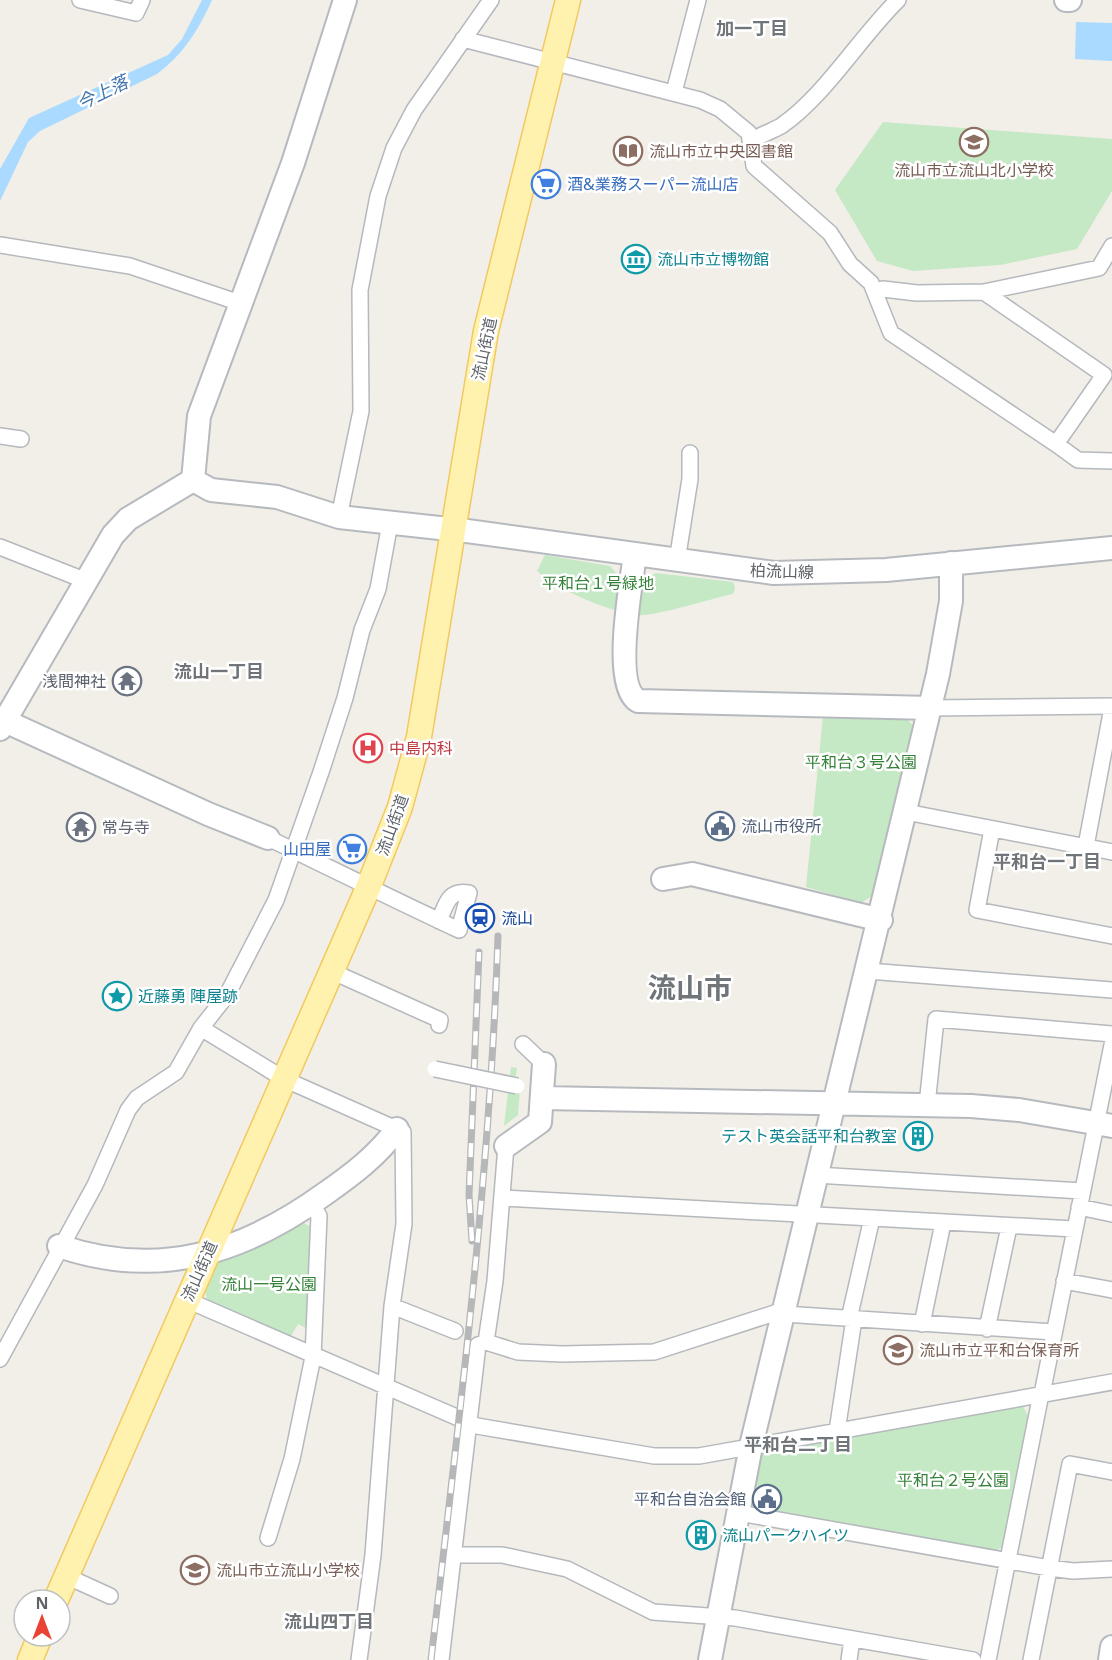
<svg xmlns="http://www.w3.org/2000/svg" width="1112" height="1660" font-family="'Noto Sans','Noto Sans JP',sans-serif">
<rect width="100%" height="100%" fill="#f1efe8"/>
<path fill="#c5e8c5" d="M883,122L1112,139V191L1077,249L1000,265L913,271L877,261L835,190Z
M545,555L610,566L619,576L644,580L656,573L733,582L735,588L733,594C713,598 654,617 638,615C609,612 558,590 537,571Z
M823,716L907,719L914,726L872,896L861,903L806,887Z
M511,1067L517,1068L515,1081L520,1090L518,1115L504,1126Z
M302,1222L311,1227L306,1328L298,1324L291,1336L207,1300L205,1291L218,1259L244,1252Z
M1022,1404L1029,1418L1004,1546L997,1550L750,1512L748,1505L757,1455L765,1451Z"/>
<path fill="#aadaff" d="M202,0H212C199,29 183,55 157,74L40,131L28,142L0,201V169L29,118L168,55L182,39Z
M1076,22L1112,23V61L1075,59Z"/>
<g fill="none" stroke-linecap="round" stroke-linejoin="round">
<g stroke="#b5b8bc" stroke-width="18">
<path id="street" d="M80,0L136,13L142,0
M463,39L700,100L720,109L749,133L754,166L830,233L850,264L871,283L891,333L1056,444L1104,375L984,292
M674,92L698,0
M752,140C761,135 772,131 781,126C824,97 860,37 898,0
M0,245L130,266L240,303
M876,291L883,289L917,293L984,292L1099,268L1112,246
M0,436L21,439
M1056,444L1078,460L1112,461
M339,517L361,411L360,290L378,196L394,148L414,110L491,0
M0,547L84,580
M677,561L690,479V453
M931,708L1112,706
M906,812L1112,852
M992,829L977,910L1112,936
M268,838C332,869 395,900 459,930L469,893C448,889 446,905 439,921
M1086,846L1112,708
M331,971L440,1020L439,1025
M868,971L1112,990
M201,1028L284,1079L403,1132L404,1224L392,1306L373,1555L359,1660
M523,1044L544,1064
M927,1105L936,1019L1112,1034
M816,1175L1082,1191
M503,1198L1074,1229
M1079,1207L1112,1214
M1064,1281L1112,1290
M187,1300L477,1426L654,1456H699L1112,1382
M392,1306L455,1331
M784,1314L1054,1332
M849,1319L872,1218
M922,1324L943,1223
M987,1329L1009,1227
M486,1342L495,1281L506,1146
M0,1359L95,1185L128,1110L137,1098L176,1072L201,1028L227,995L276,900L321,772L345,698L362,630L378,589L390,523
M1042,1394L1112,1045
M837,1431L854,1319
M739,1513L1049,1568L1073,1571L1112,1569
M268,1538L292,1459L313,1357L319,1216L312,1204
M454,1555H502L567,1569L653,1612L735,1618L973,1660
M66,1576L110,1596
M441,1660L478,1345L486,1342L518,1352L562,1354L654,1352L784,1310
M849,1660L852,1639
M988,1660L1041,1394
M1031,1660L1070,1464L1112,1472"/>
</g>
<g stroke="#b6babf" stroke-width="26">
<path id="secondary" d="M1066,0H1070
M193,480L211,490L277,497L339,517L467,531L774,573L886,570L1112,548
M193,480L199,416L293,163L345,0
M635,555C631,584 612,685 638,701L931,708
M5,721L208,814L268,838
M0,729L113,535L128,519L193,480
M663,879L692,874L881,920
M542,1098L971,1106L1019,1110L1112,1126
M506,1146L540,1122L544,1064
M59,1246C159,1280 243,1253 326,1193C353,1174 377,1156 397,1129
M710,1660L751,1446L938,674L951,601V563
M1110,1660L1112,1647"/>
</g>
<g stroke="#f2c960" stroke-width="27">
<path id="primary" d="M56,1600L368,888L400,807L419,737L486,331L568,0
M30,1660L40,1636"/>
</g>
<use href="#street" stroke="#fff" stroke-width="15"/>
<use href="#secondary" stroke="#fff" stroke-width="22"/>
<use href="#primary" stroke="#fff2af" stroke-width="24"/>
<g stroke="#b6b7b8" stroke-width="7">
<path id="rail" d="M472,1241L469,1195L479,952
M431,1660C459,1419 490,1178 498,936"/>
</g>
<use href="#rail" stroke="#fff" stroke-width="4.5" stroke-dasharray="14" stroke-linecap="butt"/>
<g stroke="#b5b8bc" stroke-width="18" stroke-linecap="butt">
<path id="street-bridge" d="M435,1069L517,1086"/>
</g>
<use href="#street-bridge" stroke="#fff" stroke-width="15"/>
</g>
<defs>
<g id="school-ring" transform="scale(1.5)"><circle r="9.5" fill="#fff" stroke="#8d6e63" stroke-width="1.5"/><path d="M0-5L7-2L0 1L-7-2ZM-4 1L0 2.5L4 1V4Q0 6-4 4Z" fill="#8d6e63"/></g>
<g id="library-ring" transform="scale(1.5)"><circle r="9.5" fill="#fff" stroke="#8d6e63" stroke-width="1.5"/><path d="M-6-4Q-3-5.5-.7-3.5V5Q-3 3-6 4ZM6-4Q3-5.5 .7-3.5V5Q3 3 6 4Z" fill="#8d6e63"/></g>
<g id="supermarket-ring" transform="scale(1.5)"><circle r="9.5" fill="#fff" stroke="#3f7fe0" stroke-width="1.5"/><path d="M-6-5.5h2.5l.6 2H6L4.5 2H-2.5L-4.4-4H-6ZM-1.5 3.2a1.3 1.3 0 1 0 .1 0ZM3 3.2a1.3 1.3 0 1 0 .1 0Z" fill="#3f7fe0"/></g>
<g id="museum-ring" transform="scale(1.5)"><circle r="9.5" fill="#fff" stroke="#0f9aa8" stroke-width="1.5"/><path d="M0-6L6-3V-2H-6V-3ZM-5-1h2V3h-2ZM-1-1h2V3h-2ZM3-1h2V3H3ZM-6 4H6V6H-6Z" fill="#0f9aa8"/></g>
<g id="temple-ring" transform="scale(1.5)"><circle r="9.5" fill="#fff" stroke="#6b7280" stroke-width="1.5"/><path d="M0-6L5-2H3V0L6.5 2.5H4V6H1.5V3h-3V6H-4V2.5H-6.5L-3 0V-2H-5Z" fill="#6b7280"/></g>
<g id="hospital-ring" transform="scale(1.5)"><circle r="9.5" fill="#fff" stroke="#e0444e" stroke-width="1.5"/><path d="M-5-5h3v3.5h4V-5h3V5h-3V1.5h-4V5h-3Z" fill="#e0444e"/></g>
<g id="civic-ring" transform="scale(1.5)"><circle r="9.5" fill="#fff" stroke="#5c6f8a" stroke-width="1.5"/><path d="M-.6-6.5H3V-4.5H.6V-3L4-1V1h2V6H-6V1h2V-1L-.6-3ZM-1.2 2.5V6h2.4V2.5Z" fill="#5c6f8a"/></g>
<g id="station-ring" transform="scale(1.5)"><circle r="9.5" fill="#fff" stroke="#1a4fb4" stroke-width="1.5"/><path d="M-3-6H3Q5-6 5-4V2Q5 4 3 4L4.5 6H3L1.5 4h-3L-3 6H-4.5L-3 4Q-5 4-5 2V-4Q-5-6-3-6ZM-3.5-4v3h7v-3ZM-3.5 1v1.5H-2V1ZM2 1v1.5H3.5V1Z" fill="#1a4fb4"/></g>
<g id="sight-ring" transform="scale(1.5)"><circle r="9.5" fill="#fff" stroke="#0f9aa8" stroke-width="1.5"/><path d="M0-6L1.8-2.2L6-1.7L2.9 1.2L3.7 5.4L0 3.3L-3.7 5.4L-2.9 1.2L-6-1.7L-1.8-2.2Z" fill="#0f9aa8"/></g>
<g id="building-ring" transform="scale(1.5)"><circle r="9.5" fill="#fff" stroke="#0f9aa8" stroke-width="1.5"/><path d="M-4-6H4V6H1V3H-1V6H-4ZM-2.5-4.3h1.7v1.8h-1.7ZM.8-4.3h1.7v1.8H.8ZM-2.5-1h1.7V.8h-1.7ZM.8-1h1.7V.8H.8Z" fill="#0f9aa8"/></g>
</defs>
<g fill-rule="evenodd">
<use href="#school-ring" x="974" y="142"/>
<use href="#library-ring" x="628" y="151"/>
<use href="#supermarket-ring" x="546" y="184"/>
<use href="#museum-ring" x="636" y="259"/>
<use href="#temple-ring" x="127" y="681"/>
<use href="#hospital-ring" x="368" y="748"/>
<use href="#civic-ring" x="720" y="826"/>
<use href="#temple-ring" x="81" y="827"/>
<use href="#supermarket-ring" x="352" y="849"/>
<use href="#station-ring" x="480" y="918"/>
<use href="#sight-ring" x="117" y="996"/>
<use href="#building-ring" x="918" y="1136"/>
<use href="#school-ring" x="898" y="1350"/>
<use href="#civic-ring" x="767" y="1499"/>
<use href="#building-ring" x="701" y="1535"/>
<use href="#school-ring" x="195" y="1570"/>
</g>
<g text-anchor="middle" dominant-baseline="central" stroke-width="5" stroke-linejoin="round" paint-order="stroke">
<g font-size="16" fill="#785e54" stroke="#fff" text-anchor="start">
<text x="649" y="151">流山市立中央図書館</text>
<text x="974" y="170" text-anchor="middle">流山市立流山北小学校</text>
<text x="919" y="1350">流山市立平和台保育所</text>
<text x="216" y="1570">流山市立流山小学校</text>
</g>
<g font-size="16" fill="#366cbe" stroke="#fff" text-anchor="start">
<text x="567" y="184">酒&amp;業務スーパー流山店</text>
<text x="331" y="849" text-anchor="end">山田屋</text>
</g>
<g font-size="16" fill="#0d838f" stroke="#fff" text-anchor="start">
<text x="657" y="259">流山市立博物館</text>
<text x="138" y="996">近藤勇 陣屋跡</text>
<text x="897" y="1136" text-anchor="end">テスト英会話平和台教室</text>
<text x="722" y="1535">流山パークハイツ</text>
</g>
<g font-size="16" fill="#5f6368" stroke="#fff">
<text transform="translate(484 349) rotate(-78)">流山街道</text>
<text transform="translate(782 571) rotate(2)">柏流山線</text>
<text transform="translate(392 825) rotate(-70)">流山街道</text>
<text transform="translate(199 1271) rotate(-66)">流山街道</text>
</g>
<g font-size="16" fill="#348238" stroke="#fff">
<text x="598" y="583">平和台１号緑地</text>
<text x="861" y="762">平和台３号公園</text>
<text x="269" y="1284">流山一号公園</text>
<text x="953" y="1480">平和台２号公園</text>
</g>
<g font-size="16" fill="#5b616d" stroke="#fff" text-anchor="end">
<text x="106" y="681">浅間神社</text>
<text x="102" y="827" text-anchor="start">常与寺</text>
</g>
<g font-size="16" fill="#be3a42" stroke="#fff" text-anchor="start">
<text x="389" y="748">中島内科</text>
</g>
<g font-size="16" fill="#4e5e75" stroke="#fff" text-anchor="start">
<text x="741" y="826">流山市役所</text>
<text x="746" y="1499" text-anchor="end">平和台自治会館</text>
</g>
<g font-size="16" fill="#164399" stroke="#fff" text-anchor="start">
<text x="501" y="918">流山</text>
</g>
<g font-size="18" font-weight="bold" fill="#70757a" stroke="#fff">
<text x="752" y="28">加一丁目</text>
<text x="219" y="671">流山一丁目</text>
<text x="1047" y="861">平和台一丁目</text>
<text x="798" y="1444">平和台二丁目</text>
<text x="329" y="1621">流山四丁目</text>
</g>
<g font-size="18" font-style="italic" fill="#4174aa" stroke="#fff">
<text transform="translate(102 92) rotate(-26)">今上落</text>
</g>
<g font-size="28" font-weight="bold" fill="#70757a" stroke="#fff">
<text x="690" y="987">流山市</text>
</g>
</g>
<g transform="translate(42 1618)"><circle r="28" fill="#ffffff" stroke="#bfc1c3" stroke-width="1.5"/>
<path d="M0-4.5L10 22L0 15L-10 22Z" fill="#ea4335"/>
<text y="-9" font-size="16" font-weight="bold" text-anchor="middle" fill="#5f6368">N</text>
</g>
</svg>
